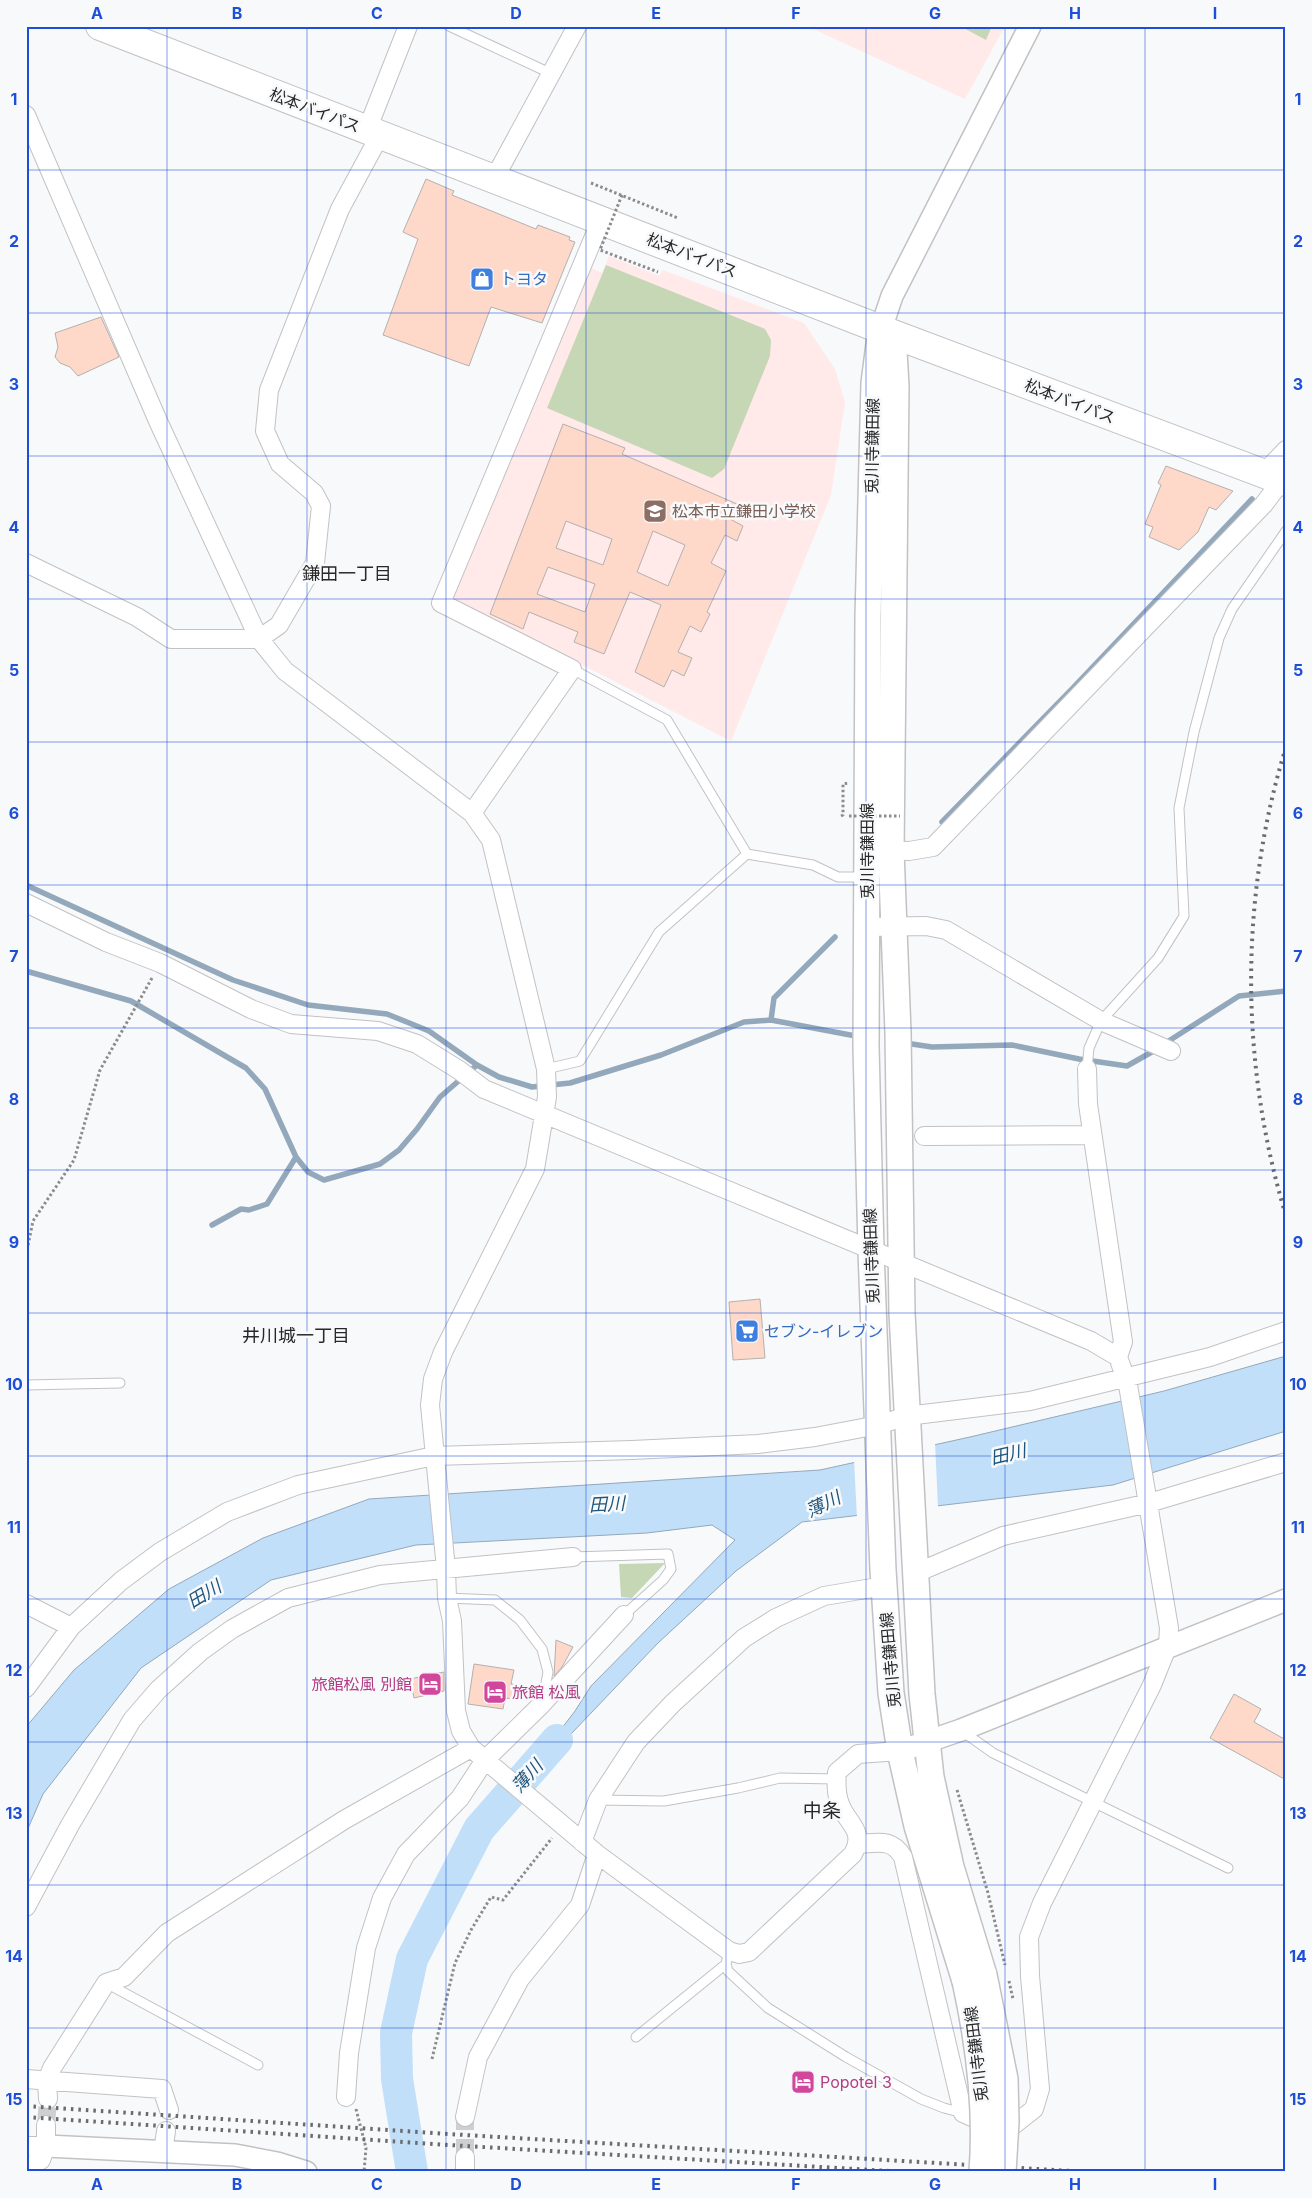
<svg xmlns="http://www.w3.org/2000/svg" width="1312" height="2198" font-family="Inter,'Noto Sans JP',sans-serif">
<rect width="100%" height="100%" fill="#f8f9fb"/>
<path fill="#ffe9e9" d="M807,26H1005L965,99Z
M609,256L659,276L663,270L804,323L835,369L845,402L831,495L731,741L452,598L585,265L602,273Z"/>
<path fill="#c5d7b4" d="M960,26H992L986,40Z
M606,265L765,329L771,340L770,356L724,469L712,478L547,408Z
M665,1563L632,1598L621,1597L619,1564Z"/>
<path fill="#c1dff9" stroke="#93a8bb" d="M1286,1356V1431L1113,1485L802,1522L736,1571L658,1643L504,1804L575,1711L591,1686L735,1540L712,1525L647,1533L416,1545L271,1580L141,1668L43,1794L26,1833V1727L74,1670L169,1589L263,1538L369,1499L820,1470L970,1437L1164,1391Z"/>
<path fill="#f8f9fb" d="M935,1442L938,1508L857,1518L854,1460Z"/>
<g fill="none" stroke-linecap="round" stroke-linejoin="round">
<path stroke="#93a8bb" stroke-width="5.5" d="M942,822L1073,688L1252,499
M26,885L233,980L308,1005L387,1014L429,1031L477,1065L499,1077L532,1087L570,1083L661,1055L744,1022L771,1020L861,1037
M26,971L131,1001L246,1068L265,1089L296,1157L308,1172L324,1180L380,1164L399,1150L417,1129L440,1097L477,1065
M771,1020L774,998L835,937
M905,1043L932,1047L1012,1045L1079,1059L1127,1066L1157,1049
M1164,1044L1239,996L1286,991
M212,1225L241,1209L249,1210L267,1204L296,1157"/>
<path stroke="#c1dff9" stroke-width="32" d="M412,2172L397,2079L396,2033L412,1959L479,1829L557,1740"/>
</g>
<path fill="#fed8c8" stroke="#b4b1b0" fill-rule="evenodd" d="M426,179L454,191L452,195L536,229L538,225L570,237L569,240L575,242L542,323L491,307L469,366L383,335L418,239L403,232Z
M101,317L119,357L78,376L70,367L60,363L55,357L58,347L55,333Z
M563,424L625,448L622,454L737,504L730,519L743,526L737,541L725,535L711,563L726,571L707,612L710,614L701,632L690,626L678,652L692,658L684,676L672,670L664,687L635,672L661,605L630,592L604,654L574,642L578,632L529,612L523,629L490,614ZM566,521L612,539L603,565L556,548ZM653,531L685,545L668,586L637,572ZM548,567L595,584L585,612L537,594Z
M1166,466L1233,491L1216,510L1209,507L1198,532L1179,550L1149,537L1153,527L1145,524L1161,485L1158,483Z
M760,1299L765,1358L733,1360L729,1302Z
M556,1640L573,1647L562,1667L554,1676Z
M474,1664L514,1670L511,1684L525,1686L523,1700L505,1698L503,1709L468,1704Z
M444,1672V1691L414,1698L410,1679Z
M1234,1694L1261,1709L1254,1722L1286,1740V1780L1210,1738Z"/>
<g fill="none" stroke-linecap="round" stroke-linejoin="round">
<path stroke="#cecfd1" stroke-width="18" stroke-dasharray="18 9" stroke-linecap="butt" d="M46,2125L48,2099
M465,2157V2117"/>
<g stroke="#c2c2c5" stroke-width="11">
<path id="service" d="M449,26L552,74
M572,669L667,720L747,854L813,865L838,877H866
M546,1069L580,1061L659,932L747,854
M1087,1069L1089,1048L1101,1021L1158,958L1184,916L1179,808L1194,732L1219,638L1232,609L1286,531
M26,1385L120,1383
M573,1557L668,1554L671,1569L663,1580L624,1615
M447,1598L495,1600L520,1620L542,1649L548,1672L543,1699
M962,1731L993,1753L1228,1868
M598,1800L664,1801L738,1788L780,1778L837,1779
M729,1951L726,1964L728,1971L768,2008L846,2057L921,2099L944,2108L963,2113
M106,1983L258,2065
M636,2037L726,1964"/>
</g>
<g stroke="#c2c2c5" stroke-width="20">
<path id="minor" d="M26,115L158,421L259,639L285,671L472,813L491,840L546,1069L547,1097L535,1169L443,1352L433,1379L430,1405L446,1569L447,1598L452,1621L456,1711L461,1731L471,1748L597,1854L729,1951L739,1954L749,1952L853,1854C866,1830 847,1824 840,1804C836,1794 836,1783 837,1772L858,1754L900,1751
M367,130L408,26
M494,179L577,26
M1263,474L1286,450
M26,563L137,617L171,639H259L279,625L315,563L321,506L314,493L280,464L265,431L269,390L340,209L380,135
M472,813L572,669L441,603L601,220
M880,850L909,851L933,847L1264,504L1282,480
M26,903L106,942L160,963L251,1009L291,1024L378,1031L417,1044L459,1070L484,1089L1091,1341L1118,1357
M867,927L926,926L946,930L1101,1021L1171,1051
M924,1136L1092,1135
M916,1573L1003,1536L1149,1503L1286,1462
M26,1604L71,1627
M26,1688L71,1627L121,1581L160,1552L227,1512L298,1485L434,1456L632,1450L758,1444L815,1437L878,1425L907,1416L1030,1401L1210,1357L1286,1331
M582,1842L598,1800L636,1742L673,1703L744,1638L776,1618L824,1596L884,1586
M858,1844C878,1843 892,1838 903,1857L963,2113L995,2127L1015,2124L1034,2109L1040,2089L1030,1976L1029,1937L1042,1903L1152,1685L1168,1645L1169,1628L1128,1385L1118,1357L1123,1342L1088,1104L1087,1069
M26,1907L70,1825L132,1720L158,1690L200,1652L232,1629L288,1598L380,1575L573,1557
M26,2079L162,2089L169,2110
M346,2097L349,2053L366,1948L382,1898L406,1854L460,1798L485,1760L542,1704L624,1615
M48,2099L47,2081L52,2068L106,1983L124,1977L167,1933L344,1820L471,1748
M465,2117L478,2057L520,1979L580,1905L597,1854
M26,2146H46
M163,2152L166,2131
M465,2157V2172
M26,2167L41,2160L46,2146V2125"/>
</g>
<g stroke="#c2c2c5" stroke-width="24">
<path id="tertiary" d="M881,329L892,296L1030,26
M900,1751L961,1730L1286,1600
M46,2146L235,2155L277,2163L306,2172"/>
</g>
<g stroke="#c2c2c5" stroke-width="28">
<path id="secondary" d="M881,329L874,383L868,617L866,1046L871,1251L883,1570L891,1693L900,1751L917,1826L965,1981
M893,334L896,386L891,851L898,1032L902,1313L922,1694L931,1777L951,1867L984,1975"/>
</g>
<g stroke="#c2c2c5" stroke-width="30">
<path id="trunk" d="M100,26L893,334L1286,482"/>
</g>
<path stroke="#8c8c8e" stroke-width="3" stroke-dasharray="2.5 2.5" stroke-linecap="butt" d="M591,183L678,218
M841,816L843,815V784L848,783
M26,1255L33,1221L74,1160L100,1070L152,978
M957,1790L988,1893L1005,1965
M1009,1981L1013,1999
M432,2059L455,1963L471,1930L491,1897L503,1900L552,1838
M356,2109L366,2148L364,2172"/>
<use href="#service" stroke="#fff" stroke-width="9"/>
<use href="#minor" stroke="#fff" stroke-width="18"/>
<use href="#tertiary" stroke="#fff" stroke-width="21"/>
<use href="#secondary" stroke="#fff" stroke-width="25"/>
<use href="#trunk" stroke="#fff" stroke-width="28"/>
<path stroke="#6b6b6d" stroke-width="4" stroke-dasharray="2.5 5" stroke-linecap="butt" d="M1286,747C1239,899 1240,1064 1286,1216
M26,2106L448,2134L1088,2172
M26,2117L449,2145L906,2172"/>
<g stroke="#c2c2c5" stroke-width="28" stroke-linecap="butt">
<path id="secondary-bridge" d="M984,1975L1005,2079L1006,2122L1003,2172
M965,1981C979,2044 987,2107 982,2172"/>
</g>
<path stroke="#8c8c8e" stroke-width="3" stroke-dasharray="2.5 2.5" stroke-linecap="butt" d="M622,195L600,250L658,272
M849,816H900"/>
<use href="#secondary-bridge" stroke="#fff" stroke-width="25"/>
</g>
<path fill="none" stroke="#1d4ed8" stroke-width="1" stroke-opacity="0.55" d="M167,26V2172M307,26V2172M446,26V2172M586,26V2172M726,26V2172M866,26V2172M1005,26V2172M1145,26V2172M26,170H1286M26,313H1286M26,456H1286M26,599H1286M26,742H1286M26,885H1286M26,1028H1286M26,1170H1286M26,1313H1286M26,1456H1286M26,1599H1286M26,1742H1286M26,1885H1286M26,2028H1286"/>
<defs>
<g id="shop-square" transform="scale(1.25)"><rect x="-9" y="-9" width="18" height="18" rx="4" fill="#3f7fe0" stroke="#f8f9fb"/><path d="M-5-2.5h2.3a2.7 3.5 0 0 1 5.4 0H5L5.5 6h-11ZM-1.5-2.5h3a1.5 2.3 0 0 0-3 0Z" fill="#fff"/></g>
<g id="school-square" transform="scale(1.25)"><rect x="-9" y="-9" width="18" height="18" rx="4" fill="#8d6e63" stroke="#f8f9fb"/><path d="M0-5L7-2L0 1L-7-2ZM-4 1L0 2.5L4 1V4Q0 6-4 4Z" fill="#fff"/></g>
<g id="supermarket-square" transform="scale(1.25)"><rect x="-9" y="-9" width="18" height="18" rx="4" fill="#3f7fe0" stroke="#f8f9fb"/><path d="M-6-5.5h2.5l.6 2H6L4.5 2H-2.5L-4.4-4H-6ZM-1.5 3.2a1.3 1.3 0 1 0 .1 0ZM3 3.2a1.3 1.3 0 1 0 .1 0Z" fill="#fff"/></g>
<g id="hotel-square" transform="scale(1.25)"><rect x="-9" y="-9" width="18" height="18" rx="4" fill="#d1479c" stroke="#f8f9fb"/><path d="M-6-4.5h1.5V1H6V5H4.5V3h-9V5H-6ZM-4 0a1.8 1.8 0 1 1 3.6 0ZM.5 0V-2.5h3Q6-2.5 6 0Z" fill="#fff"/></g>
</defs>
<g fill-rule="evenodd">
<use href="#shop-square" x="482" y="279"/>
<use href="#school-square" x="655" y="511"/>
<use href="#supermarket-square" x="747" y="1331"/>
<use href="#hotel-square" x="430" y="1684"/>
<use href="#hotel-square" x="495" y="1692"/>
<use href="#hotel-square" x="803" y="2082"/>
</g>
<g text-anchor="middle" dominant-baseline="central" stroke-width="5" stroke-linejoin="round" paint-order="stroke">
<g font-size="16" fill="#282829" stroke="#f8f9fb">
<text transform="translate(315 110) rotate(21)">松本バイパス</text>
<text transform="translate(692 255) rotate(21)">松本バイパス</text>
<text transform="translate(1070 401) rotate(21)">松本バイパス</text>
<text transform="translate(872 446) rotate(-89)">兎川寺鎌田線</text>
<text transform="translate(867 851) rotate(-90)">兎川寺鎌田線</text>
<text transform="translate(871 1256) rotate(-92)">兎川寺鎌田線</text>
<text transform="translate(890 1660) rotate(-95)">兎川寺鎌田線</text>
<text transform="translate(976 2054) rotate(-97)">兎川寺鎌田線</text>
</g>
<g font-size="16" fill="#366cbe" stroke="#f8f9fb" text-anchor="start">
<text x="500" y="279">トヨタ</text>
<text x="764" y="1331">セブン-イレブン</text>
</g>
<g font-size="16" fill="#785e54" stroke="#f8f9fb" text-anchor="start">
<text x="672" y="511">松本市立鎌田小学校</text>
</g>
<g font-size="16" fill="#b23c85" stroke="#f8f9fb" text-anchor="start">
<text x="412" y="1684" text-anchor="end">旅館松風 別館</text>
<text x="512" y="1692">旅館 松風</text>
<text x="820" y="2082">Popotel 3</text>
</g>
<g font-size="18" fill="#282829" stroke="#f8f9fb">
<text x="347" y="573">鎌田一丁目</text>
<text x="296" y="1335">井川城一丁目</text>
</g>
<g font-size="18" font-style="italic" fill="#1e557d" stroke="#f8f9fb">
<text transform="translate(1008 1454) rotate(-13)">田川</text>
<text transform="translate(607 1504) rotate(-3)">田川</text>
<text transform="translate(823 1504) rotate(-26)">薄川</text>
<text transform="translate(204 1594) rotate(-31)">田川</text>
<text transform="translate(527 1776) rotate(-48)">薄川</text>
</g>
<g font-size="19" fill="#282829" stroke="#f8f9fb">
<text x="822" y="1810">中条</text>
</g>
</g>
<rect width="1312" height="2198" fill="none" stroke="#f8f9fb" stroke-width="55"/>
<rect x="28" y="28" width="1256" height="2142" fill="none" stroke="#1d4ed8" stroke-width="2"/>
<g font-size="16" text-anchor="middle" font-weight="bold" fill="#1d4ed8">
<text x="97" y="19">A</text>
<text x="237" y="19">B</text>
<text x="377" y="19">C</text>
<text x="516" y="19">D</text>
<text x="656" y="19">E</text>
<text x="796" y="19">F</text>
<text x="935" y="19">G</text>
<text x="1075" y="19">H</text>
<text x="1215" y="19">I</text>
<text x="14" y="105">1</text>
<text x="1298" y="105">1</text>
<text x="14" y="247">2</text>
<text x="1298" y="247">2</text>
<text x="14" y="390">3</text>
<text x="1298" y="390">3</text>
<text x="14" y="533">4</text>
<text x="1298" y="533">4</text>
<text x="14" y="676">5</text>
<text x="1298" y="676">5</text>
<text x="14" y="819">6</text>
<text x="1298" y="819">6</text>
<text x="14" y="962">7</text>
<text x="1298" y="962">7</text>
<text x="14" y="1105">8</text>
<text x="1298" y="1105">8</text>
<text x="14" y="1248">9</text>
<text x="1298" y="1248">9</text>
<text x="14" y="1390">10</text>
<text x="1298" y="1390">10</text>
<text x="14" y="1533">11</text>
<text x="1298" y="1533">11</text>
<text x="14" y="1676">12</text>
<text x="1298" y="1676">12</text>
<text x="14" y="1819">13</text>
<text x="1298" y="1819">13</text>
<text x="14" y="1962">14</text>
<text x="1298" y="1962">14</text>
<text x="14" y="2105">15</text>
<text x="1298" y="2105">15</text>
<text x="97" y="2190">A</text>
<text x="237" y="2190">B</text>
<text x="377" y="2190">C</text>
<text x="516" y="2190">D</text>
<text x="656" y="2190">E</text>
<text x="796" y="2190">F</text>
<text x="935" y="2190">G</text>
<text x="1075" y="2190">H</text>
<text x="1215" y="2190">I</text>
</g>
</svg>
